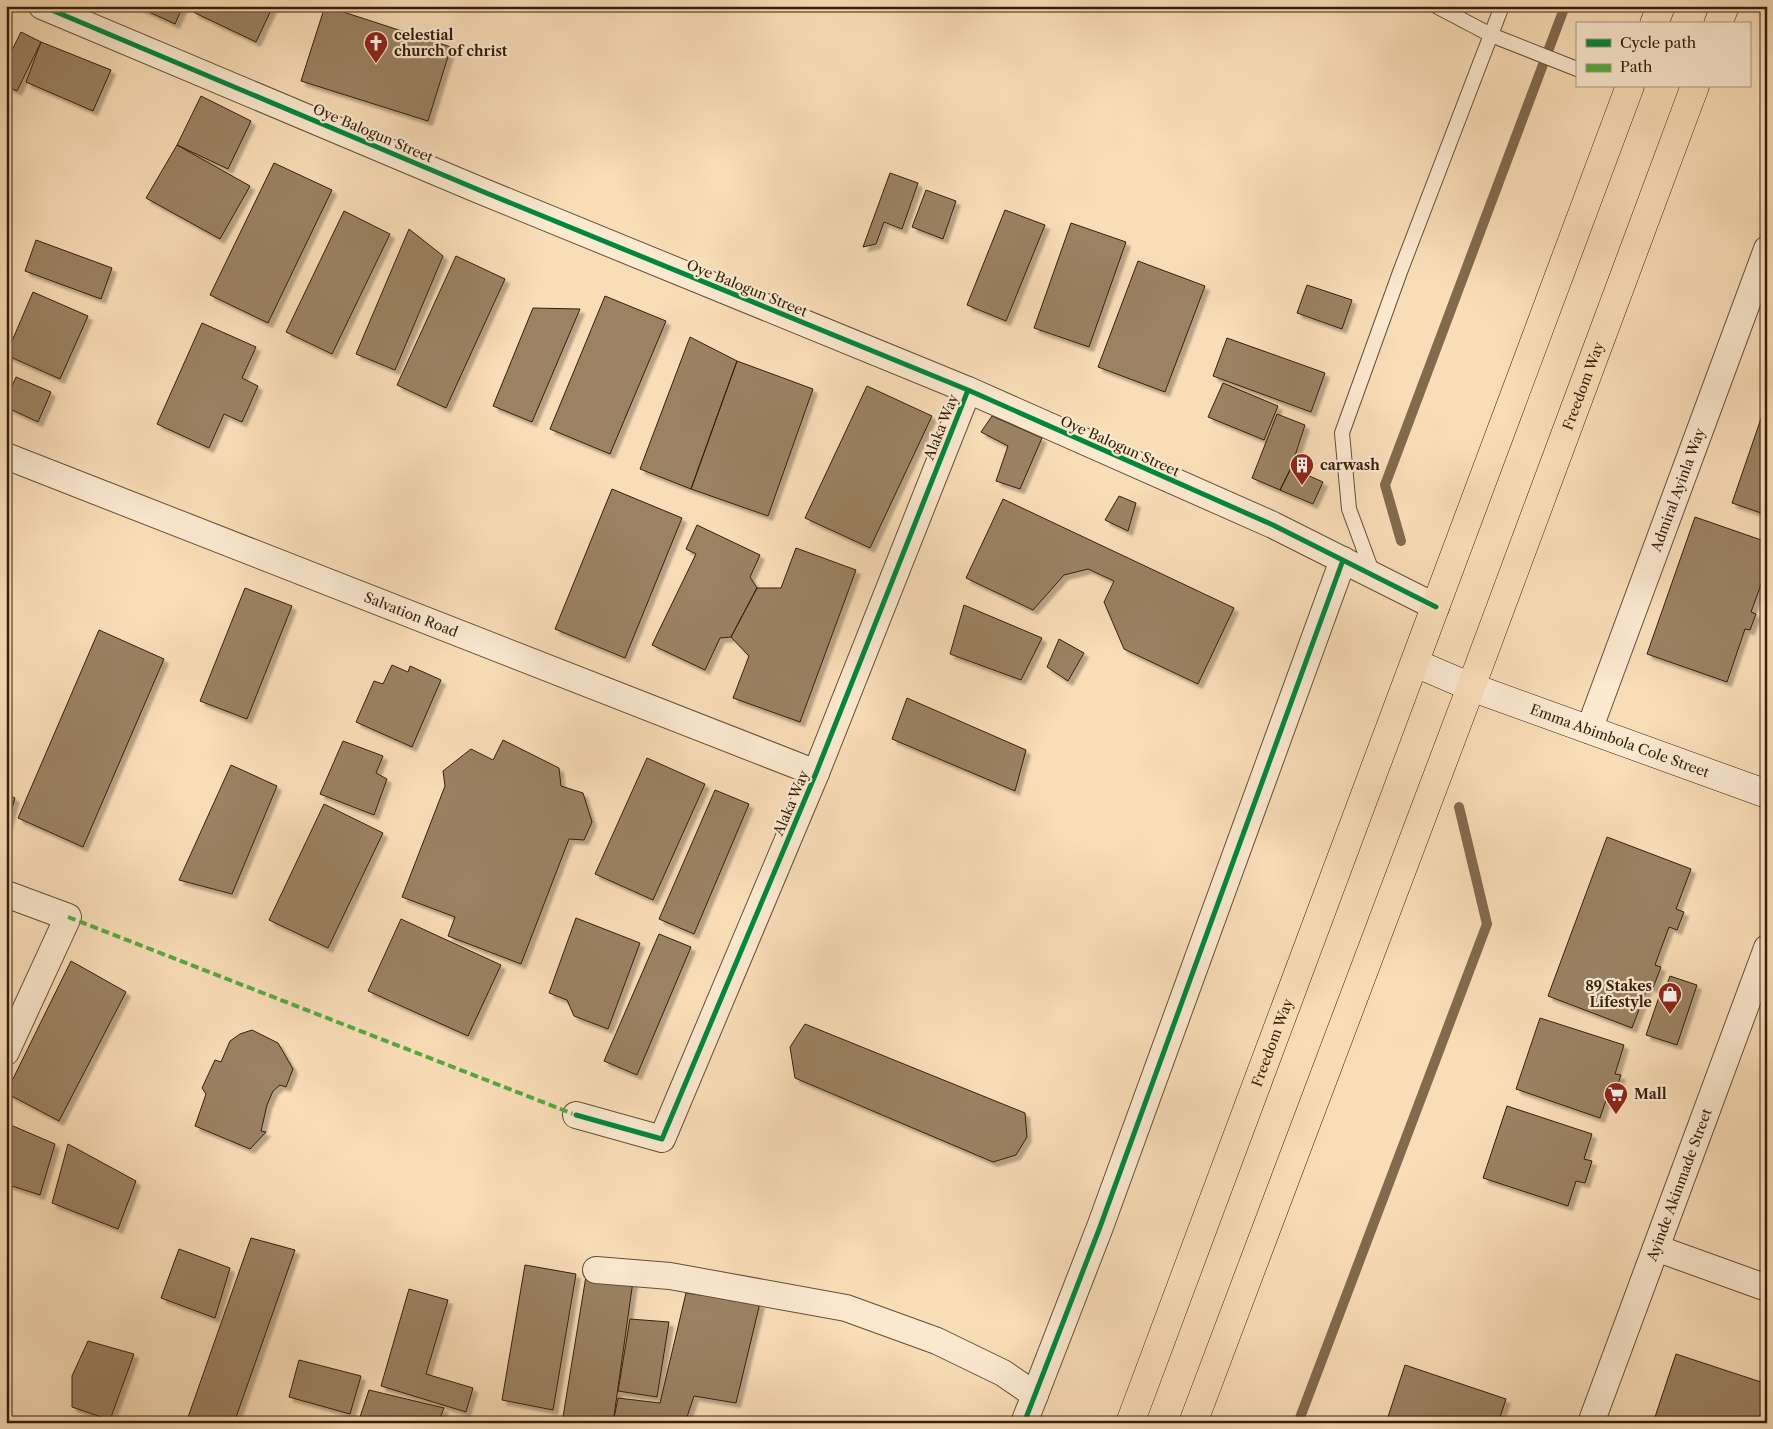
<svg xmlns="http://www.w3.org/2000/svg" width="1773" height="1429" font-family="'Libre Caslon Text',serif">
<defs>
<filter id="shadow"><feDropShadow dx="4.5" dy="4.5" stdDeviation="1" flood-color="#0004"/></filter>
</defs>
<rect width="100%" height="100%" fill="#f9ddb7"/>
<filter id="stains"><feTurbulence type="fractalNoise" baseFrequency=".004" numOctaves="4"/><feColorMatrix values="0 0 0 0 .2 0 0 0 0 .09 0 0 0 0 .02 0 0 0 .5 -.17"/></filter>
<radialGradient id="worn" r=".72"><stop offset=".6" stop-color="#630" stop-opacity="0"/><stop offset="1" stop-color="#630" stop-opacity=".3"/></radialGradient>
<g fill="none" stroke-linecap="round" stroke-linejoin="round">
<path stroke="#826a4e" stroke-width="10" d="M1401,541L1385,485L1565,6
M1298,1423L1487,924L1459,807"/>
</g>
<path fill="#9b8264" stroke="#351f0a" filter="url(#shadow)" d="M136,6H183L175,24Z
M196,6H273L256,42L193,12Z
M325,6L451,47L428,121L301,81Z
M21,32L41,42L17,91L6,86V62Z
M41,42L111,70L93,111L26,82Z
M201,96L251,121L228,169L177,145Z
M177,145L250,186L220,239L146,198Z
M274,163L332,190L268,323L210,295Z
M890,173L918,183L902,229L884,222L876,244L863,247Z
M926,190L956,201L943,239L912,227Z
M1005,210L1045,225L1006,321L967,305Z
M344,211L390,234L332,354L286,332Z
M1071,223L1126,242L1089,347L1034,328Z
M409,229L443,256L395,370L356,354Z
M36,240L112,268L101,299L25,271Z
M456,256L505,279L446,408L397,385Z
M1138,261L1205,286L1165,392L1098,367Z
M1307,285L1352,300L1342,329L1297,313Z
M33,292L88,316L60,379L6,355Z
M605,296L666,321L610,454L550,429Z
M533,308L580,309L532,422L493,406Z
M202,323L256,347L242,378L258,386L242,422L224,414L209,448L157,424Z
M690,337L737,361L691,489L640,469Z
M1227,338L1325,373L1311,412L1213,376Z
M737,361L813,389L768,516L691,489Z
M16,377L51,392L38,422L6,407V400Z
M1223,383L1278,406L1264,440L1208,417Z
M867,386L932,416L870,548L805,518Z
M1767,401V515L1732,503Z
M1277,414L1305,425L1291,468L1280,490L1252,478Z
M992,416L1042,438L1020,489L996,481L1008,446L981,432Z
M1291,468L1323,482L1313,504L1280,490Z
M612,489L682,518L625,658L555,629Z
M1119,496L1136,503L1128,531L1105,520Z
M1003,499L1234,608L1198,684L1124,649L1104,602L1114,581L1088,569L1064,575L1033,610L966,578Z
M1695,517L1767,542L1764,553L1767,554V568L1751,612L1756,614L1750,630L1745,629L1727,682L1647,654Z
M697,525L760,555L750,577L757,588L731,637L720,638L705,670L652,645L696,554L686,549Z
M796,548L856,570L800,722L733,698L749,656L731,637L757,588H781Z
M245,588L292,606L247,719L200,701Z
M964,605L1042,638L1021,680L950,654Z
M99,630L164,659L83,847L18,818Z
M1059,639L1084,653L1068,681L1047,667Z
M392,665L408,672L410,666L441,680L412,747L356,722L374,681L383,684Z
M907,698L1026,750L1015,791L892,739Z
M503,740L559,768L561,786L583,793L592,822L584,840L569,839L521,964L448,936L455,917L402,897L445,786L443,771L471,749L493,760Z
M343,741L383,756L376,773L387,779L374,815L320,794Z
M647,758L705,784L653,900L595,874Z
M231,765L277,786L232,894L179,880Z
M715,790L749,804L694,934L659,919Z
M6,793L15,798L6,829Z
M324,804L383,833L328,948L269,920Z
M1607,837L1691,869L1676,909L1684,912L1677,930L1669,927L1655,965L1661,967L1653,988L1648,986L1632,1028L1548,996Z
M576,918L640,943L608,1029L574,1016L567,1000L549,993Z
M401,919L501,965L468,1036L368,991Z
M659,934L691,947L637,1075L604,1061Z
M71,961L126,992L59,1121L6,1093Z
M1670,976L1697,985L1677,1045L1646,1035L1660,994L1663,995Z
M1540,1018L1624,1045L1615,1074L1621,1075L1614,1096L1608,1094L1600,1118L1516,1089Z
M805,1024L1025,1113L1027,1137L1016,1155L993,1162L795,1078L790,1047Z
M252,1030L278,1043L293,1069L286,1087L280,1085L273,1091L267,1105L261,1131L266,1132L250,1149L195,1126L206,1094L202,1088L215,1060L221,1062L230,1041L240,1034Z
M1507,1106L1592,1134L1584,1159L1592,1161L1585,1183L1576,1181L1568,1206L1483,1178Z
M6,1123L55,1144L40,1195L6,1184Z
M68,1144L136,1181L118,1229L52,1203Z
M251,1238L295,1250L234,1423H186Z
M179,1249L230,1268L215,1318L161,1298Z
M525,1265L576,1274L553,1410L502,1400Z
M586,1276L633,1281L613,1423H595L563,1417Z
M409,1289L448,1300L426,1374L473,1388L466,1412L381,1386Z
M686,1293L760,1303L736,1403L694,1396L685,1423H613L618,1398L660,1403Z
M630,1319L669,1322L657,1397L618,1391Z
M88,1341L134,1354L110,1420L72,1407V1376Z
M1676,1354L1767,1384V1395L1758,1423H1674L1655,1417Z
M299,1360L361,1376L350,1414L289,1397Z
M1405,1365L1506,1399L1498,1423H1386Z
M369,1390L444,1408L438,1423H358Z"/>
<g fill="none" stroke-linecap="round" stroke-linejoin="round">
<g stroke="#664e35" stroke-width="16">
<path id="lane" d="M1436,6L1491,35L1577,69
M1373,574L1349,509L1342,433L1400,272L1502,6"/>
</g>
<g stroke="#664e35" stroke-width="28">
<g id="street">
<path d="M42,6L479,190L968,390L1273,525L1436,607"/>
<path id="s1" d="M6,456L816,773"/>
<path id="s2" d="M1589,730L1767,249"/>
<path d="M6,894L68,917L6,1052"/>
<path d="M576,1115L662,1139L816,773L968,390"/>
<path d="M1656,1248L1767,1288"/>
<path d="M596,1270L670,1276L846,1308L937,1341L1003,1373L1035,1395"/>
<path d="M1024,1423L1100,1227L1343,560"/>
<path id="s3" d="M1591,1423L1767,948"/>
</g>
</g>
<g stroke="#351f0a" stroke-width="29">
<g id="secondary">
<path id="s4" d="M1415,663L1471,687L1767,794"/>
</g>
</g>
<g stroke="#351f0a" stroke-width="29">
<g id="primary">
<path d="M1654,24L1661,6"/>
<path d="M1718,24L1725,6"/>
<path id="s5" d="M1130,1423L1630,86"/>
<path id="s6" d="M1193,1423L1471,687L1695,86"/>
</g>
</g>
<use href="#lane" stroke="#fbe9d0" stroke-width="14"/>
<use href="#street" stroke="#fbe9d0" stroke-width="26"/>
<use href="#secondary" stroke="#fbe9d0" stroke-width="28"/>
<use href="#primary" stroke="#f9ddb7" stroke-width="28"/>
<path stroke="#54aa41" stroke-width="4" stroke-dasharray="8 4" stroke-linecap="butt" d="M68,917L576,1115"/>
<g stroke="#fbe9d0" stroke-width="8">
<path id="cycleway" d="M42,6L479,190L968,390L1273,525L1436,607
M576,1115L662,1139L816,773L968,390
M1024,1423L1100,1227L1343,560"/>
</g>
<use href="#cycleway" stroke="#00873e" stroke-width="5"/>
</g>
<defs>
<g id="church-pin" transform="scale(1.25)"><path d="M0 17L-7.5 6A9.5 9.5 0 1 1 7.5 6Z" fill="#8f2418" stroke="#fbe9d0"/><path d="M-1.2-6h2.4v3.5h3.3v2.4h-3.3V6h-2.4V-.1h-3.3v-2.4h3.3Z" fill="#fff"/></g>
<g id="building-pin" transform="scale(1.25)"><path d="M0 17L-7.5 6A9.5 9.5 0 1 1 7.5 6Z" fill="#8f2418" stroke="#fbe9d0"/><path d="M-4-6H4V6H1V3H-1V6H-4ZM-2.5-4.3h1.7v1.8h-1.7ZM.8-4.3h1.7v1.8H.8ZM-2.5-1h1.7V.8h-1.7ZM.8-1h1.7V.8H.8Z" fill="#fff"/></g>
<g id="shop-pin" transform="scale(1.25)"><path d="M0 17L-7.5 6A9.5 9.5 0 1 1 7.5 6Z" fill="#8f2418" stroke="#fbe9d0"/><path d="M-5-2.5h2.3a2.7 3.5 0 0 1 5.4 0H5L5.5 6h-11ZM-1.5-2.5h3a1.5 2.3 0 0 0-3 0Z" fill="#fff"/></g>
<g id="supermarket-pin" transform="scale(1.25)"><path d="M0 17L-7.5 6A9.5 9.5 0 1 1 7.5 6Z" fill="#8f2418" stroke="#fbe9d0"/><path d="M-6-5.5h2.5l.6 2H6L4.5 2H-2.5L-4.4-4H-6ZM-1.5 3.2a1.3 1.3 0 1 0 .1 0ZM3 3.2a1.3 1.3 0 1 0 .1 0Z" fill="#fff"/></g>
</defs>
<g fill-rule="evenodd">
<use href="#church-pin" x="376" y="43"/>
<use href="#building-pin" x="1302" y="465"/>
<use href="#shop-pin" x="1670" y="994"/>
<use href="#supermarket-pin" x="1616" y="1094"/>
</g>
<g text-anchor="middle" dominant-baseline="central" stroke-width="4.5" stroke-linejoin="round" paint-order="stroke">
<g font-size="14" font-weight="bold" fill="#351f0a" stroke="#fbe9d0" text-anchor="start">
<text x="394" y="35">celestial<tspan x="394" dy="16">church of christ</tspan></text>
<text x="1320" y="465">carwash</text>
<text x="1652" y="986" text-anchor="end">89 Stakes<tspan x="1652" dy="16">Lifestyle</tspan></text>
<text x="1634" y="1094">Mall</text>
</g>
<g font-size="14" fill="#351f0a" stroke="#fbe9d0">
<text transform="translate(373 133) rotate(23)">Oye Balogun Street</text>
<text transform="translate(747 288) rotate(22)">Oye Balogun Street</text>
<text stroke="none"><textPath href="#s6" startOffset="1108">Freedom Way</textPath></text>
<text transform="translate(941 427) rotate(-68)">Alaka Way</text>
<text transform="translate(1120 446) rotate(24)">Oye Balogun Street</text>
<text stroke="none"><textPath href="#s2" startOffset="256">Admiral Ayinla Way</textPath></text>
<text stroke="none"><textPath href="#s1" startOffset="435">Salvation Road</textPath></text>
<text stroke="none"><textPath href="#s4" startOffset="219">Emma Abimbola Cole Street</textPath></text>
<text transform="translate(791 803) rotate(-67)">Alaka Way</text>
<text stroke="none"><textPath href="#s5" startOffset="406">Freedom Way</textPath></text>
<text stroke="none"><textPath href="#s3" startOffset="254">Ayinde Akinmade Street</textPath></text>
</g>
</g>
<rect width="1773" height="1429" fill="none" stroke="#f9ddb7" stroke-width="25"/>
<rect x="8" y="8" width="1758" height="1414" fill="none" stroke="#351f0a" stroke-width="2.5"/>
<rect x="12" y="12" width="1748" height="1404" fill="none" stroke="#351f0a"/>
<rect x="1576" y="22" width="175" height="65" fill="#fbe9d0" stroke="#ac9881"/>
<rect x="1586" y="39" width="25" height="8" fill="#00873e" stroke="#ac9881"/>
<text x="1620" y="48" font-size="15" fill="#351f0a">Cycle path</text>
<rect x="1586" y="64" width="25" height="8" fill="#54aa41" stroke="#ac9881"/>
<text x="1620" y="72" font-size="15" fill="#351f0a">Path</text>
<rect width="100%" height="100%" filter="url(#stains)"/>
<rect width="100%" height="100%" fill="url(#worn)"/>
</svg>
